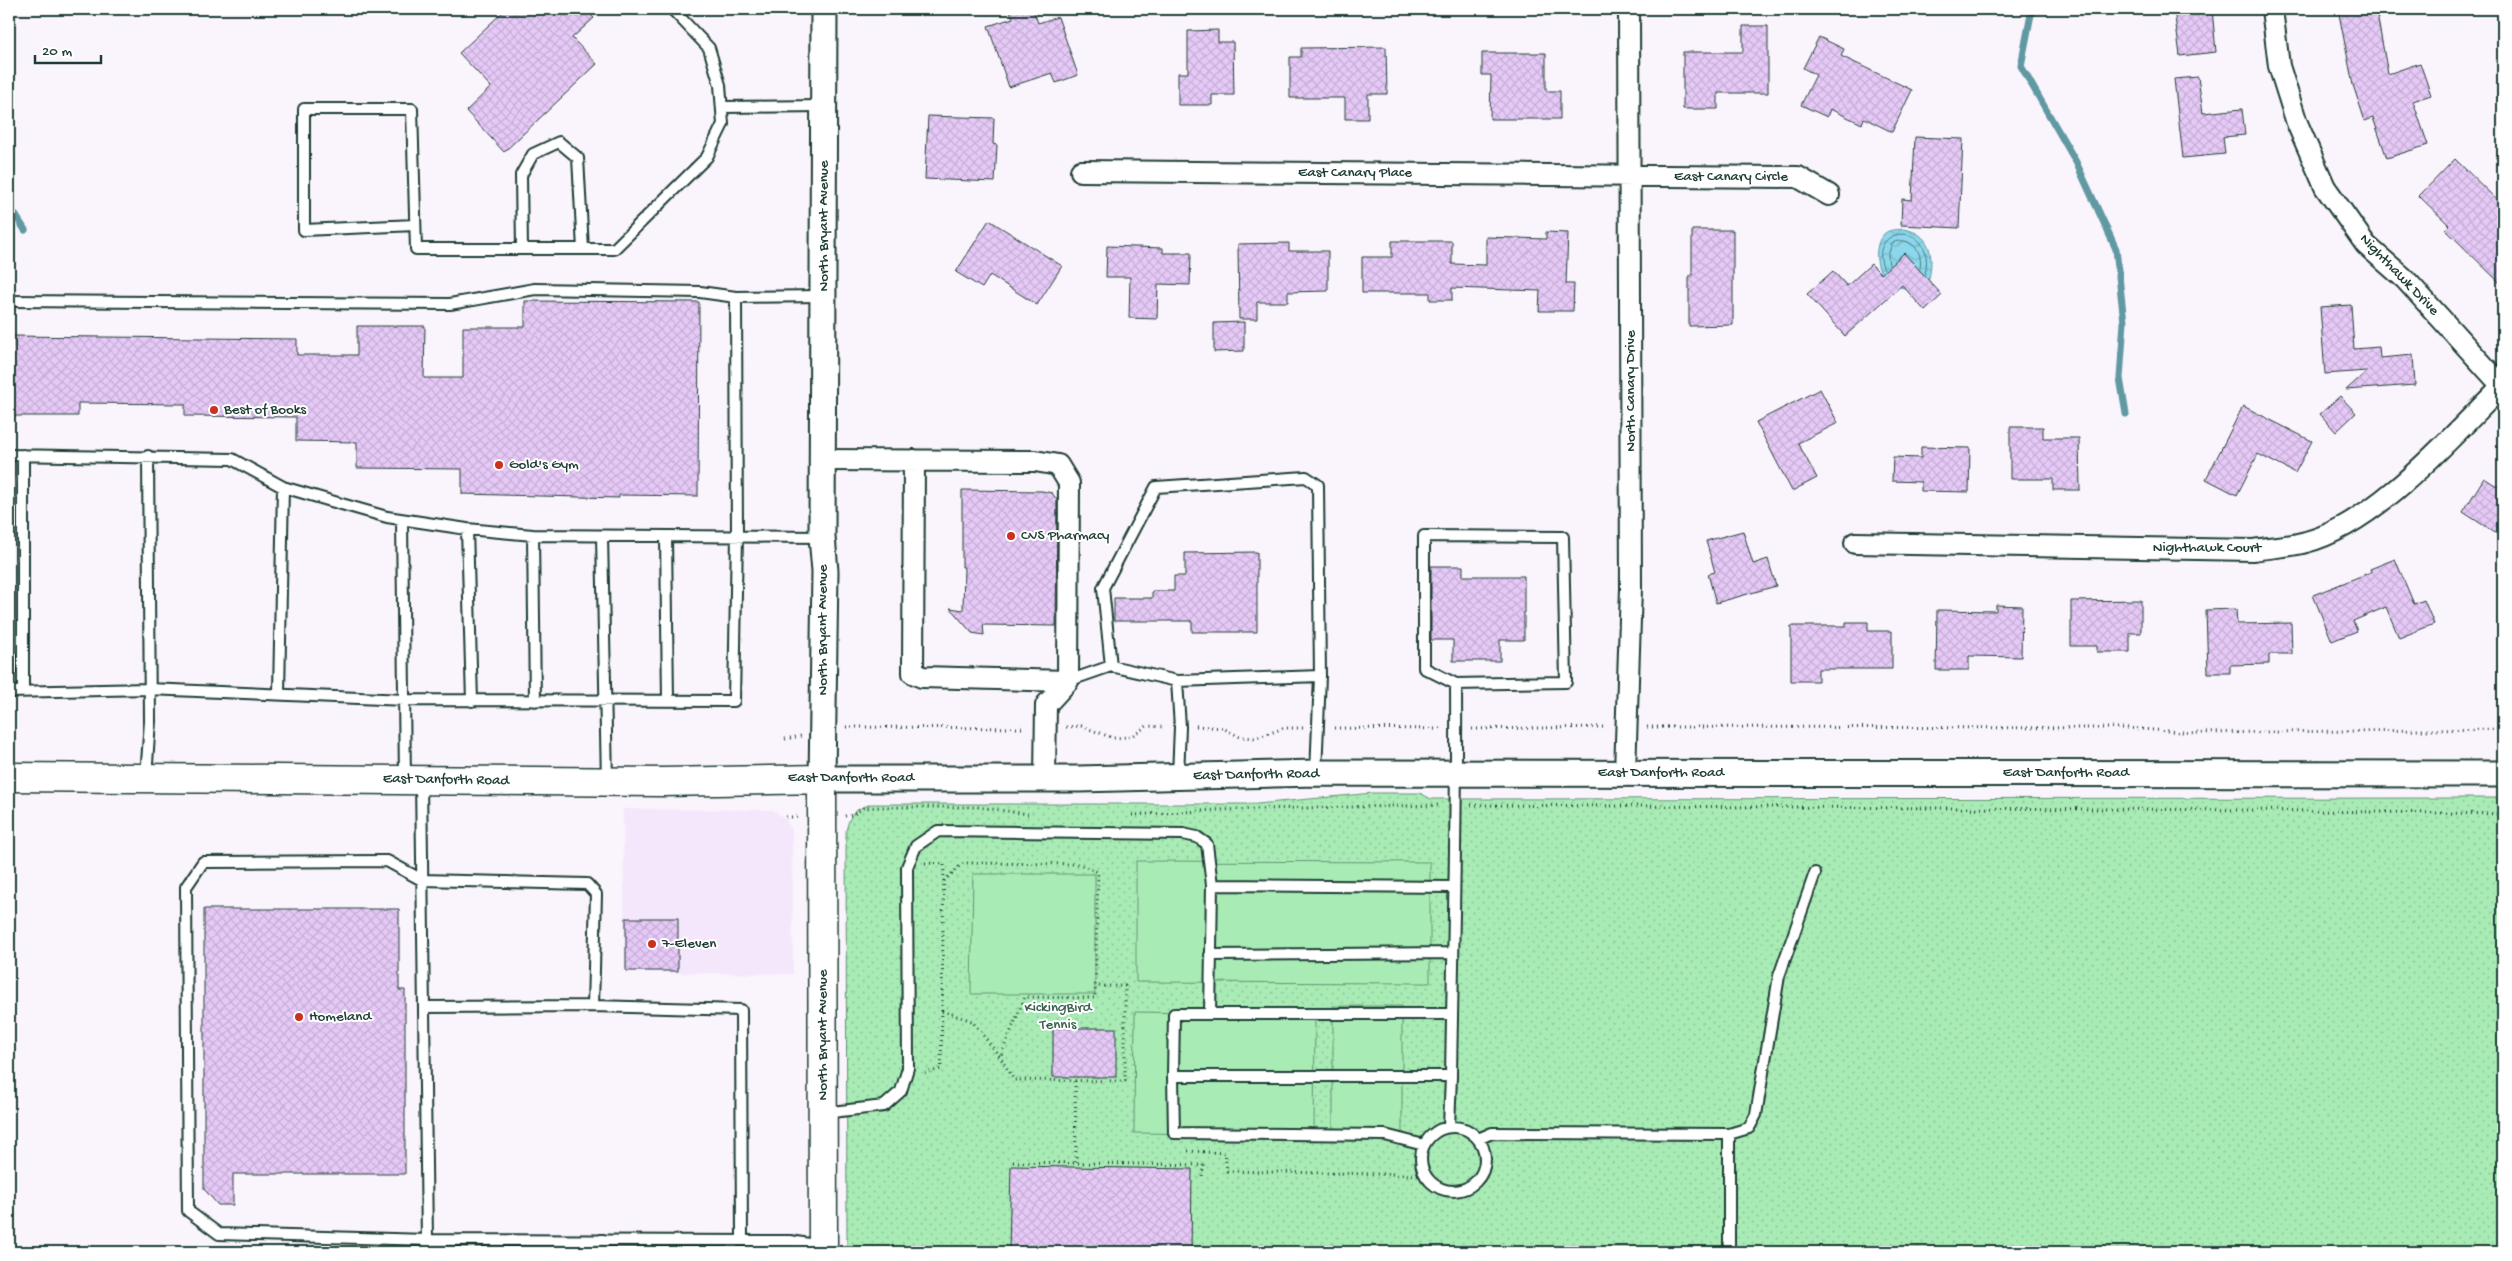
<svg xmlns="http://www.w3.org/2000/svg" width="2512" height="1261" font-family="'Gochi Hand',sans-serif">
<defs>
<pattern id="grass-dots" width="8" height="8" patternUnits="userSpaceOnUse" patternTransform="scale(1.25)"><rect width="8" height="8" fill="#a8ebb5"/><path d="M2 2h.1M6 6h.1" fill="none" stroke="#90ca9c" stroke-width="1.8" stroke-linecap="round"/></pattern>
<pattern id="water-waves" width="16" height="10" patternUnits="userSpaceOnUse" patternTransform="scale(1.25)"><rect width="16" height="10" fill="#8cd7ec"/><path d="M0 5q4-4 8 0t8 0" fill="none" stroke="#78b9cb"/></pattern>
<pattern id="building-cross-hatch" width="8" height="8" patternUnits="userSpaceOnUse" patternTransform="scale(1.25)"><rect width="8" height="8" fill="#e6c9f7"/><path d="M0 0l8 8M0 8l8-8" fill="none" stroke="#c5aed4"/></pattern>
</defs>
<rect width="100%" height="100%" fill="#faf4fd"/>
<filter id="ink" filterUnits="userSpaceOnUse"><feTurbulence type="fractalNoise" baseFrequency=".02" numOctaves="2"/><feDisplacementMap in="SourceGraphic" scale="10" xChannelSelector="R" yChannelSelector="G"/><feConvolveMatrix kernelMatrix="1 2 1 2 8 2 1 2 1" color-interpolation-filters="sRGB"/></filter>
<g filter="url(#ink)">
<path fill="#f4e7fb" d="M623,809L773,810L785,819L792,830L793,974L625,972Z"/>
<path fill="url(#grass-dots)" stroke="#649474" d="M1373,793H1420L1431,799L2503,798V1252H847L846,831C850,813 855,809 872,804H1257Z"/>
<path fill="#a8ebb5" stroke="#649474" d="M1136,861L1430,862V983L1136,982Z
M973,874H1095V994H971Z
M1333,1006H1402V1137L1333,1136Z
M1135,1012L1315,1015L1314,1135L1134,1133Z"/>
<path fill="url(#water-waves)" stroke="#6099a2" d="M1903,229C1931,233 1934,255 1929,279L1909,289C1903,288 1895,286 1890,283C1875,275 1872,245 1884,234C1889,229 1896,230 1903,229Z"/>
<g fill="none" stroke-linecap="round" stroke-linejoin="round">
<path stroke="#4b7b7e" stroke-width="1" d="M1889,265L1888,256L1892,243C1909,235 1924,250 1920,268
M1884,269C1864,225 1938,218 1925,274"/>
<path stroke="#6099a2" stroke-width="7" d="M2032,9L2021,66L2076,162L2116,249L2124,322L2120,378L2126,414
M9,205L25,230"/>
</g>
<path fill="url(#building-cross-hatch)" stroke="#1f3d34" d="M506,9H585L594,18L572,38L597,64L504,152L466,111L491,87L459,53Z
M1009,9H1033L1038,23L1058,17L1078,75L1056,83L1052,73L1009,87L988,26L1013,18Z
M2174,9H2212L2216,52L2180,56Z
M2338,9H2376L2388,74L2420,63L2431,95L2413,101L2428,145L2387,158L2373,118L2365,121L2353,85Z
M1743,26H1768V93H1718V109H1683V52H1743Z
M1218,30V42H1233L1234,95H1212V105H1178V73H1188V31Z
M1819,37L1844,49L1841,56L1912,90L1892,132L1864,118L1862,124L1830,109L1827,117L1801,105L1816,75L1803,68Z
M1386,47L1387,94H1368V119H1345V98H1290V57H1301V48Z
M1482,53H1546V91H1560V119H1490L1491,75H1482Z
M2198,77L2203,113L2242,109L2245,135L2223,137L2225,154L2183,158L2174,79Z
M928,116L994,118L993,144L997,145L995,182L925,179Z
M1915,137L1963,139L1959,228L1901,225L1902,199L1912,200Z
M2455,159L2503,206V286L2445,229L2449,225L2419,196Z
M989,220L1062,266L1037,305L990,275L982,288L956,272Z
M1692,230H1733V325L1689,326V276H1692Z
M1546,232L1568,233L1566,284H1574L1573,311H1539L1540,291L1452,288V300H1430V293H1362V257H1392V241H1452V264L1486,265V237L1546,239Z
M1289,243V251H1328V291L1288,292V302H1257V319H1239L1238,244Z
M1107,246L1163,248V253H1191L1190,285L1158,284L1157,319L1129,318L1130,277H1106Z
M1904,253L1942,295L1925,311L1902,285L1845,336L1807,294L1833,271L1847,286L1871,264L1881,274Z
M525,301L699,302L698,496L619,495V498L462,494V469L357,468V442L296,441V417L185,416V404L78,403V416H9V336L297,339V355H357V326H425L424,378H463V327H525Z
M2351,305L2354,349L2379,347L2380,358L2413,355L2415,385L2346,390L2367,371L2325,374L2320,307Z
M1244,322V351L1214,352V323Z
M1820,389L1838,423L1798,443L1817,478L1792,491L1756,422Z
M2340,396L2356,413L2336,432L2320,414Z
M2243,406L2312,441L2295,473L2258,454L2237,495L2206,479Z
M2010,427H2043V438H2079L2080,490H2053V479H2010Z
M1921,447L1970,448L1969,492L1921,491V482L1892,481L1893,457L1921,458Z
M2484,478L2503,490V538L2463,512Z
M962,490L1042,491L1052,493L1057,500L1056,626L983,625L984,635L972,633L950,608L963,610L964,567H962Z
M1743,531L1753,564L1768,559L1776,586L1716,603L1708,574L1715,572L1706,541Z
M1257,552V632H1192V621H1114V598H1152V591H1174V576H1185V553Z
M2395,559L2414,604L2424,600L2434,624L2399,638L2386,607L2353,621L2357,631L2332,641L2313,595L2371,572L2370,569Z
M1431,566H1463V576H1524V640H1500V661H1453V640H1431Z
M2141,600V633H2130V652H2097V646H2071V601Z
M1996,605L2022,606L2021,657L1969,656V670H1936L1937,610L1996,611Z
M2236,609L2237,624L2291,623L2292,654H2269V664L2230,665V673H2208L2206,610Z
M1846,622H1868V631H1892V669H1818V681H1791V626H1846Z
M204,909H399V990H405V1174H233V1205H218L204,1189Z
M626,918H678V971H626Z
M1053,1028H1116V1077H1053Z
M1011,1166L1192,1169L1191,1252H1009Z"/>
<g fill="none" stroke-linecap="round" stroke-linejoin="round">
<g stroke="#1f3d34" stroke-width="14">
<path id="service" d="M722,107L823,106
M415,225L304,230V109H412L416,249H614L707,157L723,124L720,85L709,48L672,9
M522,249L521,175L533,154L559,142L578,158L583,249
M9,301L450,304L535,289L700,292L736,297L823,296
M9,455L232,459L283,487L331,501L387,517L467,529L533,535L822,537
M23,455V691
M402,520L405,779
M467,529L472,701
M533,535L535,701
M602,536L607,781
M666,536L668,701
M1111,666L1103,588L1156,487L1306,477L1318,485L1320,676
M1068,681L1111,666L1177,681
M9,692L149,689L405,700L734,701L737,536L736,297
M279,693L283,487
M1178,776L1180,727L1177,681L1320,676L1316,773
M146,777L150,721L148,456
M421,781L427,1240L790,1241L821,1246
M1210,955L1453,953
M424,1007L593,1006
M1210,1014L1212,885L1454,887
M1452,1014H1174L1173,1076H1451C1453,945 1457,814 1456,684L1566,682L1563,537L1424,536V668L1456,684
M1173,1076L1174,1133L1385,1135L1424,1145
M823,1113L884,1106L901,1091L908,1068L907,867L916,846L938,831L1183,834L1197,837L1207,844L1212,885
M1421 1159a32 32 0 1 1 64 0a32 32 0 1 1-64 0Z
M1449,1127L1451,1076
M1729,1134L1749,1128L1756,1115L1779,976L1815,873
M1478,1139L1492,1133L1729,1134V1252
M732,1241V1252
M427,1252V1240L219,1234L188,1211L186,887L203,862L387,861L422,880L587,884L596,894L593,1006L741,1010L742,1241
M602,1252V1240"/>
</g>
<g stroke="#1f3d34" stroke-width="24">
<path id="minor" d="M2272,9L2279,66L2297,123L2325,187L2366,245L2405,279L2503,387
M1081,171L1798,177L1829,195
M823,460L1035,461L1058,465L1069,483L1068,681L1046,705L1045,778
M914,460L913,673L922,677L1068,681
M1855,543L2253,550C2270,547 2289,547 2306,542C2376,524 2452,436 2502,386
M1625,773L1631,588L1629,9"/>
</g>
<g stroke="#1f3d34" stroke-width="29">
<path id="tertiary" d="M824,9L822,537L825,571L822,779H1079L1316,773L2503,774"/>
</g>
<g stroke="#1f3d34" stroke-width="31">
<path id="secondary" d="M9,777L663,782L822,779L823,1252"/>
</g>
<path stroke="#1f3d34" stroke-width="3" stroke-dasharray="1 4" stroke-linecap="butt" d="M1196,726L1223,728L1240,737L1256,738L1284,728H1303
M846,727L1025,728
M1066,727L1081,726L1113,738L1130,737L1147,726L1164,727
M1647,727L2127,728L2195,733L2503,729
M1334,728L1440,729
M1472,729L1605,727
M785,739L801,736
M1471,805L2254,810L2503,814
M1132,815L1216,810L1440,805
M845,816L853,815L863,808L880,807H978L1028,814
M786,817H799
M925,863L944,864L941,1069L925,1073
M944,881L963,863L1079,864L1098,872L1095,998L1025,997L1000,1057
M942,1011L972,1021L1000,1057L1014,1080L1125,1081V986H1096
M1075,1081L1076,1163
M1188,1151L1225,1153L1227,1171L1424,1175
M1013,1162L1203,1165L1202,1178"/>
<use href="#service" stroke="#fff" stroke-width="10"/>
<use href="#minor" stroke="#fff" stroke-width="20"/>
<use href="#tertiary" stroke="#fff" stroke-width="25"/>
<use href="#secondary" stroke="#fff" stroke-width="28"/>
</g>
</g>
<g fill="#c8321e" stroke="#fff" stroke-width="2">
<circle cx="214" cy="410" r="5"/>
<circle cx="499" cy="465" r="5"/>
<circle cx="1011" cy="536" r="5"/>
<circle cx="652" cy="944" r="5"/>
<circle cx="299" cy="1017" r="5"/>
</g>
<g text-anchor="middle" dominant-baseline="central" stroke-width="4" stroke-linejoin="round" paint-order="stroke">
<g font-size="15" fill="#1f3d34" stroke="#fff">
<text x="1355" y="173">East Canary Place</text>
<text x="1731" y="177">East Canary Circle</text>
<text transform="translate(824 226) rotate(-90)">North Bryant Avenue</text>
<text transform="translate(2399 275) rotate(46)">Nighthawk Drive</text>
<text transform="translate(1631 391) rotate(-90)">North Canary Drive</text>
<text x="2207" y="548">Nighthawk Court</text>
<text transform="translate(823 630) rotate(-90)">North Bryant Avenue</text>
<text x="1661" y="773">East Danforth Road</text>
<text x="2066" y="773">East Danforth Road</text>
<text transform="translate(1256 775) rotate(-1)">East Danforth Road</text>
<text x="851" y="778">East Danforth Road</text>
<text transform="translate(446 780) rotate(1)">East Danforth Road</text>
<text transform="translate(823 1035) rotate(-90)">North Bryant Avenue</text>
</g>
<g font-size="15" fill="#1f3d34" stroke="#fff" text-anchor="start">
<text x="224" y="410">Best of Books</text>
<text x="509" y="465">Gold's Gym</text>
<text x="1021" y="536">CVS Pharmacy</text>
<text x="662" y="944">7-Eleven</text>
<text x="309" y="1017">Homeland</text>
</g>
<g font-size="15" fill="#3a604e" stroke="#fff">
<text x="1058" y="1008">KickingBird<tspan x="1058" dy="17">Tennis</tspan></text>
</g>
</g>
<rect width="2512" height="1261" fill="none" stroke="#fff" stroke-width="30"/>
<rect x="15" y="15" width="2482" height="1231" fill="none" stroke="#1f3d34" stroke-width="2" filter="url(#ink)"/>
<path d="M35 55v8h66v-8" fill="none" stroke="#1f3d34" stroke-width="2.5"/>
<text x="42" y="55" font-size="15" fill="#1f3d34" stroke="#ffffff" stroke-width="4" paint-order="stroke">20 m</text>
</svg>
